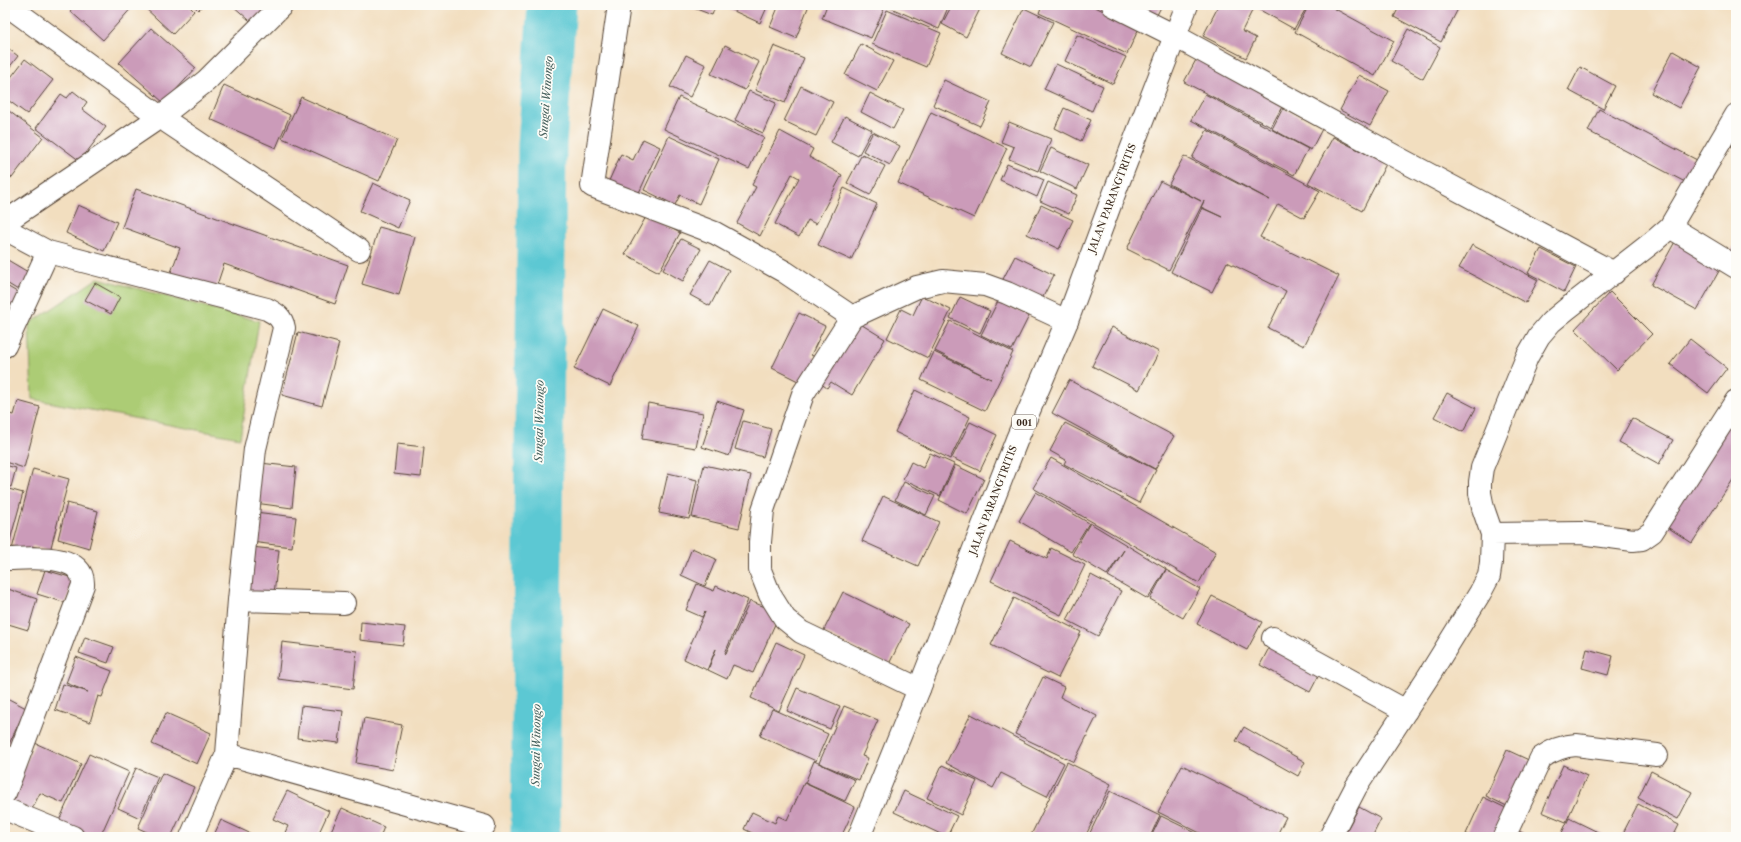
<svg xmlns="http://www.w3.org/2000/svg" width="1741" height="842" font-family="'Libre Caslon Text',serif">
<rect width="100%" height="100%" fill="#fdfcf7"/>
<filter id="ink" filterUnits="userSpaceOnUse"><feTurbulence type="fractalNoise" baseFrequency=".025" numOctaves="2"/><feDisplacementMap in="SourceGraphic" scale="8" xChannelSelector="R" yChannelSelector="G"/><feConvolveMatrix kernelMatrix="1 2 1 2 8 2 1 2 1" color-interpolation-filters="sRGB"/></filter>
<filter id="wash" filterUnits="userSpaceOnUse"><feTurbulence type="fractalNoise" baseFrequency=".012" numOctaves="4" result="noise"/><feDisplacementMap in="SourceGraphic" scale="16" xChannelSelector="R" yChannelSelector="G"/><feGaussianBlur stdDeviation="0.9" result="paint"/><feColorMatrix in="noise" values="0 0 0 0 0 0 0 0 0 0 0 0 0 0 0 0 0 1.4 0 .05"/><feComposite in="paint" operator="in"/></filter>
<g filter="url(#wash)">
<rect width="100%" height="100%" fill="#f2debf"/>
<path fill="#accc74" stroke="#747b49" d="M98,278L259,321L240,438L32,399L29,324Z"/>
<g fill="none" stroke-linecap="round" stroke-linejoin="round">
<path stroke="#5cc8d3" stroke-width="49" d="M535,837L542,145L552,5"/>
</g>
<g id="blocks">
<path fill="#cb9bb9" d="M75,5H134L103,40L70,11Z
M142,5H188L194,11L173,34Z
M193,5H203L198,10Z
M232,5H264L271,11L257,27Z
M686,5H716L712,15Z
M723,5H768L760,23L723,6Z
M779,5H809L796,38L770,27Z
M827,5H874L884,9L871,38L822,18Z
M884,5H949L939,29Z
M952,5H982L966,37L942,24Z
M1042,5H1091L1139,28L1127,54L1039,13Z
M1118,5H1162L1154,21Z
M1219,5H1245L1253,9L1242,31L1256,38L1246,58L1203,36Z
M1251,5H1308L1294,29Z
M1309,5H1328L1394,41L1375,76L1295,32Z
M1330,5H1340L1338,9Z
M1400,5H1460L1441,42L1394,17Z
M1024,8L1053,22L1031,67L1002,53Z
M887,10L941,33L926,67L872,44Z
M151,28L196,68L164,103L119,63Z
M1408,29L1440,47L1423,79L1391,61Z
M1077,35L1126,57L1113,84L1065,61Z
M861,44L893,61L877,91L845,75Z
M725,45L759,62L745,90L711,74Z
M5,46L18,56L5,73Z
M774,46L804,58L785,103L755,90Z
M1673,51L1701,67L1679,108L1651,93Z
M686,55L706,65L690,97L670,87Z
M1197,58L1284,103L1271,127L1184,82Z
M25,59L53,80L27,114L5,98V85Z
M1056,64L1103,86L1092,111L1044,89Z
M1580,67L1615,86L1603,109L1568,90Z
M1359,75L1389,91L1370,126L1340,110Z
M944,80L991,102L980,126L933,105Z
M224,85L290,115L276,148L210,119Z
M801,86L833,102L816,136L784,121Z
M73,91L87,102L82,109L106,127L80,161L36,128L61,94L67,98Z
M749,91L776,103L763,133L735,120Z
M870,93L903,110L893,129L861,112Z
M1205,94L1308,149L1294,175L1191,120Z
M301,97L397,140L379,181L282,138Z
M679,97L764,137L749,169L664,129Z
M5,108L43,137L12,178L5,173Z
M1064,108L1091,120L1081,141L1055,128Z
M1283,108L1322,129L1311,150L1272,129Z
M1599,109L1697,160L1685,182L1588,131Z
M931,112L1007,148L974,218L898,183Z
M845,116L872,130L858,156L831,142Z
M1009,122L1051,139L1038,171L1009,159L1014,147L1001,142Z
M1207,130L1320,191L1304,218L1278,204L1260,237L1339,276L1304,346L1268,328L1286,291L1227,262L1212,292L1171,272L1202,208L1222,217L1201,207L1204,201L1169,270L1127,249L1160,181L1201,201L1169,184L1184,156L1270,200L1192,158Z
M780,131L813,149L809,157L842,175L816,224L808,220L799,237L775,224L799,178L792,174L760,236L737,223L756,187L752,185Z
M873,132L900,146L890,165L863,151Z
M669,136L719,159L699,204L680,195L675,205L644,190Z
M1333,137L1386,164L1362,211L1308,183Z
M643,139L660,147L637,197L608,183L621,154L633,160Z
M1051,148L1088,165L1077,189L1040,171Z
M862,154L885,166L870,195L847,183Z
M1007,164L1044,180L1037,197L1000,180Z
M1048,182L1077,195L1069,214L1040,201Z
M373,183L410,200L398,228L360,211Z
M844,188L877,204L851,260L818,245Z
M136,189L348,265L335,304L224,264L215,291L170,275L180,248L122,227Z
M78,205L117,222L104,251L66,233Z
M1041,205L1073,220L1059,249L1027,234Z
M647,215L680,233L659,272L625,254Z
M379,227L415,237L399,295L362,284Z
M1677,238L1723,264L1697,310L1651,285Z
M681,239L701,249L683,281L663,270Z
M1736,243V261L1728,256Z
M1472,245L1538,280L1526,303L1459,268Z
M1541,249L1576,267L1564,292L1528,273Z
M1015,256L1054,275L1039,305L1000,285Z
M6,259L33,275L23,293L5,282Z
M710,260L729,270L710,306L690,295Z
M95,283L120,297L111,314L85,300Z
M5,285L22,295L5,322Z
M1610,292L1652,334L1617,370L1575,329Z
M922,296L951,310L928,358L887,338L901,309L913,315Z
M960,297L990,311L980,333L950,318Z
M998,301L1029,316L1012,350L981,335Z
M603,309L639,326L610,386L574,369Z
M799,313L825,326L811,355L819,359L806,385L772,368Z
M854,320L885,339L852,395L831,382L827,388L817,381Z
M950,321L1013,352L985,411L921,380L934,352L991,379L935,351Z
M1112,327L1159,352L1139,390L1092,366Z
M298,332L339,343L322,406L282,395Z
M1690,339L1727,368L1708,393L1670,364Z
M1069,380L1174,436L1155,469L1052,413Z
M915,390L970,417L950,459L895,432Z
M1447,393L1476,408L1463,432L1434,417Z
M18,401L40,407L24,468L5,462V413L14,415Z
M717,401L744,410L729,456L702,447Z
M648,403L703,413L696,448L642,439Z
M1736,409V475L1692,543L1661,523Z
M1632,418L1673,440L1659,464L1619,442Z
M743,421L771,429L763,457L735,449Z
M970,422L997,435L980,471L952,458Z
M1065,423L1156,470L1139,503L1064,464L1066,460L1050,451Z
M397,444L424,447L421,477L394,474Z
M930,453L954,464L940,496L903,479L911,462L923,468Z
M1051,458L1216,552L1199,583L1033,488Z
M260,463L296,467L292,508L255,503Z
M5,465L16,468L11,487L5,485Z
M704,465L751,475L739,528L692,517Z
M955,465L984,479L967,514L939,500Z
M33,469L69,479L50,551L32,546L29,558L11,553Z
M668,473L697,480L689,519L659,513Z
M904,482L935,496L926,515L895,500Z
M5,488L23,493L6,555H5Z
M1036,492L1089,523L1071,552L1019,521Z
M883,496L939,522L918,566L862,541Z
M67,503L98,511L89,548L58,539Z
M255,512L296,517L292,547L251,542Z
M1090,523L1166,569L1148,599L1108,576L1124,550L1107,575L1072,554Z
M1010,541L1047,559L1051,548L1085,565L1061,615L991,581Z
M251,547L279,550L274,594L246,591Z
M692,548L716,559L705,586L681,575Z
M45,570L73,578L66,603L37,594Z
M1166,570L1200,589L1183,618L1150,599Z
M1091,575L1121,591L1098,636L1067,620Z
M697,584L714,591L716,586L748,600L725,653L726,654L750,601L780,613L753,673L733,665L727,679L708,670L716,649L707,670L684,659L705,612L702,617L686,610Z
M5,588L37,599L28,630L5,623Z
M843,592L909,624L889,664L823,632Z
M1212,596L1262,622L1247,650L1197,624Z
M1014,598L1081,632L1058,678L991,645Z
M361,622L405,627L403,645L360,640Z
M85,637L114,647L108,663L79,653Z
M282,642L357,651L353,689L278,679Z
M776,642L804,655L779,711L751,698Z
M1270,646L1320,673L1310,692L1260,665Z
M1587,649L1613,656L1608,675L1582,668Z
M76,657L112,671L102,697L98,696L90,722L55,710L63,684L88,692L66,683Z
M1043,677L1064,687L1060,697L1097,716L1074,762L1015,734Z
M797,688L840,706L830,729L787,711Z
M5,697L26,708L9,744L5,742Z
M301,706L343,711L339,743L297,738Z
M844,706L878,720L862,756L868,758L859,780L819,763Z
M772,709L828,734L816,761L760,736Z
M166,713L211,733L197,764L152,744Z
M971,714L1064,763L1047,796L1001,773L993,788L946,763Z
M364,718L402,725L393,770L356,763Z
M1244,727L1305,762L1298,776L1236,741Z
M35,743L81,764L63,803L40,793L31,811L9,801Z
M1507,750L1533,762L1511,808L1486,796Z
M89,754L129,772L100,837H89L58,823Z
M814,761L855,780L845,801L805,783Z
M1067,762L1111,784L1085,837H1030Z
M942,765L977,781L961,815L927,798Z
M1182,765L1286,817L1276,837H1208L1158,812Z
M1563,765L1587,776L1566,822L1542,812Z
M136,768L158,777L140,818L118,808Z
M1651,771L1692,792L1678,819L1638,798Z
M162,773L194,787L171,837H158L138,828Z
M804,783L855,807L841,837H760L744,829L752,812L775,823L778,816L787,820Z
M287,791L329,811L317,837H283L288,826L273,819Z
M904,791L957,816L947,837L894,812Z
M1110,791L1160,815L1150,837H1088Z
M1483,797L1510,810L1497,837H1473L1466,834Z
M1638,804L1679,825L1673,837H1645L1638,833L1644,837H1621Z
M1359,807L1381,819L1372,837H1343Z
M342,808L384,827L380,837H328Z
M1161,816L1204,837H1151Z
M1569,818L1608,837H1560Z
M221,820L258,837H213Z
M1519,831L1531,837H1516Z
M1409,833L1418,837H1407Z"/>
</g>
</g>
<g filter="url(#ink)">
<use href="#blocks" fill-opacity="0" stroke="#564536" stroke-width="1"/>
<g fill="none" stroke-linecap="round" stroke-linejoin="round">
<g stroke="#564536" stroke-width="24">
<path id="minor" d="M7,5L160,117L359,250
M619,5L592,186L715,233L785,272L852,317
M1113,5L1175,36L1400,159L1614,273
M5,222L160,117L206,81L282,5
M1670,227L1736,267
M5,229L48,252L267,309C276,314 282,317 284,328L255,449L239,600L227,754L191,837
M5,346L48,252
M1492,534L1581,533L1633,540L1642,539L1652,532L1736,401
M5,559C27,559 85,551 83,585L5,793
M239,600L344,603
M1273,638L1406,711
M919,689L801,632L785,619L770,595L760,570V542L763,510L803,394L852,317L917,287L943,281L985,285L1007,293L1067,321
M227,754L484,826
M5,809L73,837
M1330,837L1356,787L1428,677L1480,593L1489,576L1491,562L1492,534L1483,508L1480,493V482L1482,468L1527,357L1539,336L1551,322L1568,308L1654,241L1670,227L1736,115
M1504,837L1541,758C1552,750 1562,746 1576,745L1657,755"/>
</g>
<g stroke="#564536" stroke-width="24">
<path id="major" d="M859,837L919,689L1017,439L1067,321L1117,186L1187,5"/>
</g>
<use href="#minor" stroke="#fff" stroke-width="22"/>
<use href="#major" stroke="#fff" stroke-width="22"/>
</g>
</g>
<g text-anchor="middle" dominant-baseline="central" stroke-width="3.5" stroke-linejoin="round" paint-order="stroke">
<rect fill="#fdfcf7" stroke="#75695f" stroke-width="1" x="1012" y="415" width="24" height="14" rx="3"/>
<g font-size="9" font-weight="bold" fill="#3b2a1e">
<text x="1024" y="422">001</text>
</g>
<g font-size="10" fill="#3b2a1e" stroke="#fdfcf7">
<text transform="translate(1112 198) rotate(-69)">JALAN PARANGTRITIS</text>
<text transform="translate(993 500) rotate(-69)">JALAN PARANGTRITIS</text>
</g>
<g font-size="11" font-style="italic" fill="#47615d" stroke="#fdfcf7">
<text transform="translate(546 97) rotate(-86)">Sungai Winongo</text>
<text transform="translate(539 421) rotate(-89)">Sungai Winongo</text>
<text transform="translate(536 745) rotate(-89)">Sungai Winongo</text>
</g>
</g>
<rect width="1741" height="842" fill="none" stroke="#fdfcf7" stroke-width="20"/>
</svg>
